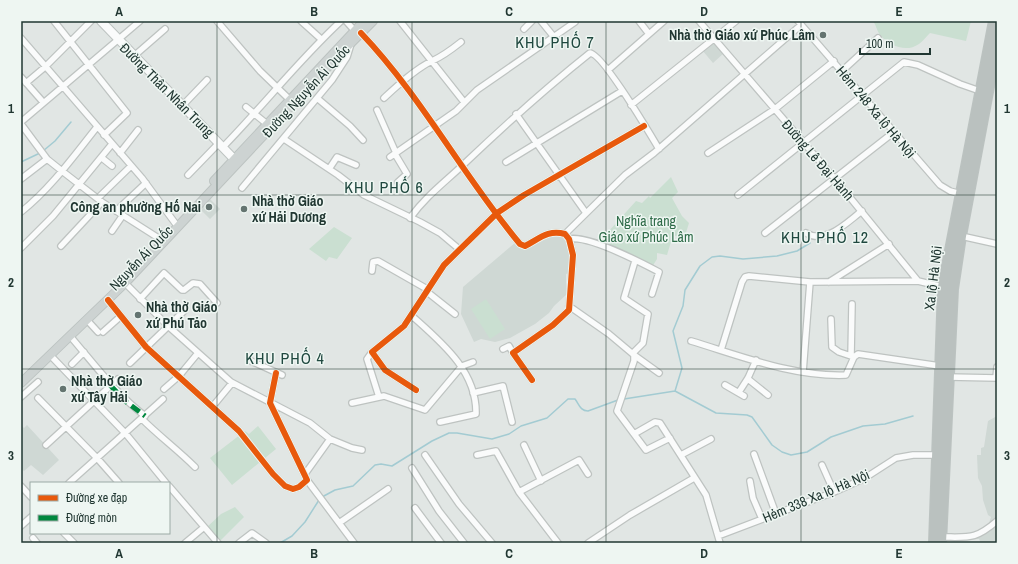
<svg xmlns="http://www.w3.org/2000/svg" width="1018" height="564" font-family="'Archivo Narrow',sans-serif">
<rect width="100%" height="100%" fill="#e1e6e4"/>
<path fill="#cfd8d4" d="M714,41L724,53L713,63L702,50Z
M209,198L220,209L210,219L199,208Z
M546,235H564L571,247L570,273L566,274V295L554,306L549,313L535,324L510,338L495,342L481,339L474,342L461,314L463,287L516,242L519,246Z
M997,416V543H981L979,539L944,540V534H971L983,529L989,523L991,517L988,515L983,500L982,486L978,478L977,455H981V448L984,447L988,421Z
M21,425L24,428L27,425L59,460L43,475L31,465L24,471L21,468Z"/>
<path fill="#cadfd1" d="M873,21H971L966,41L930,33C927,36 923,41 919,44C906,53 890,46 880,35C877,31 876,25 873,21Z
M671,177L678,192L672,198L682,216L689,223L684,239L673,235L667,255L657,253V259L652,267L599,242L636,201L642,203L649,196L650,198Z
M334,227L352,238L337,259L329,257L326,261L309,249Z
M486,299L505,329L490,339L471,309Z
M258,426L276,449L232,485L210,458L245,431L249,434Z
M235,507L244,517L219,542L206,528L221,514Z"/>
<g fill="none" stroke-linecap="round" stroke-linejoin="round">
<path stroke="#a3cbd2" stroke-width="1.5" d="M43,151L55,141L71,122
M21,162L40,153
M675,391L716,413L747,415L752,417L772,445L782,452L791,455L807,452L831,437L863,426L885,424L913,416
M624,399L675,391L682,368L673,331L683,306L685,290L700,266L712,257L720,256L743,259L777,256L797,251L810,243
M322,497L335,490L353,486L375,465L381,464L392,466L432,441L449,433H457L492,439L509,434L521,426L547,418L568,399H575C579,404 580,411 588,411L618,400
M280,543L292,536L305,522L319,500"/>
<g stroke="#bec3c1" stroke-width="8">
<path id="street" d="M54,21L127,113L104,135
M217,21L260,71L289,99
M301,21L321,39
M346,21L354,30
M400,21L464,102
M541,21L554,37
M639,21L649,34
M699,21L835,179L918,281L943,287
M798,21L940,185L950,191L961,194
M524,29L532,21
M361,33C422,97 463,176 520,244L525,246C539,239 548,229 565,234L569,239L573,255L569,310L553,325L513,353L532,380
M21,38L142,178L175,223
M134,56L165,29
M608,70L664,21
M842,71L878,38
M21,77L43,102
M26,83L45,67L91,21
M317,98L350,126L363,140
M384,98C397,86 415,69 432,61C443,56 451,50 461,42
M183,105L207,80
M631,105L736,21
M246,107L267,124
M377,110L396,153
M516,114L586,213
M21,122L140,21
M21,124L47,159L62,171L102,202L160,239
M284,139L338,175L364,195L420,222L440,233L459,249
M223,147C263,106 299,60 341,21
M120,153L138,130
M708,153L775,109L834,61
M395,154L407,174L398,182
M390,157L456,111L477,90L575,22
M102,158L112,166
M506,162L622,91
M329,169L337,157L356,165
M188,175L219,143
M21,179L47,159
M242,188L332,80L347,57L351,44
M738,195L904,62L918,65L960,84L980,91
M98,198L131,166
M116,211L146,183
M21,212C51,188 73,157 97,127
M410,218C427,195 444,183 464,164C505,125 546,88 590,53C603,54 650,134 659,149
M112,231L123,215
M765,233L894,132
M806,233C826,245 847,222 862,211
M565,234L625,175L654,153L801,25
M961,236L997,244
M569,239C589,235 640,262 659,272L652,294
M61,246L102,202
M21,248L53,216L112,144
M372,271L373,262L378,261L427,289
M829,282L889,244
M125,283L168,326L231,382L310,423L330,439L352,448L362,450
M426,291L455,314
M140,299L164,273L182,290H184L193,283L200,284L217,303
M108,300L146,347L239,431L273,474L285,486L293,489L299,487L307,480L270,403L276,373
M569,306L609,334L634,355V361L617,411L634,434L655,422L660,423L706,495L720,543
M412,316C441,342 477,371 476,414L440,422
M831,319L832,347L839,352L854,357
M87,320L98,332
M103,332L121,316
M70,336C95,365 115,393 145,416
M691,341C741,356 793,377 846,375L854,357L858,354L940,366
M503,349L509,346L513,353
M721,350L742,282L745,277L749,276L810,282L918,281
M372,352L367,359L379,397
M633,353L643,343L648,314L624,298L635,261
M50,355L126,434L166,483
M634,355L659,373
M851,356L852,304
M251,361L282,375
M130,363L185,310
M72,364L84,352
M803,372L810,282
M948,377L997,378
M996,378L997,367
M748,379L768,395
M725,385L744,396
M164,389L179,376L198,353
M416,390L385,370L372,352L404,326L444,265L497,213L524,195L644,126
M739,392L748,378L756,360
M473,393L503,386L512,422
M21,397L38,382
M38,398L97,458L119,483
M352,403L384,396L425,410L462,366L473,362
M213,406L232,383
M142,419C159,436 178,450 195,467
M634,434L646,450L670,438
M46,445L118,379
M524,445L541,481
M754,454L776,514
M425,455L459,504L492,543
M477,455L496,451L519,492
M681,455L711,439
M822,465L834,492
M412,468L439,511L464,543
M305,474L330,439
M307,480L354,543
M750,481L753,498L762,519
M69,483L163,399
M21,486L31,497
M169,486L218,543
M415,508L441,543
M339,523L388,489
M21,526L31,517
M64,533L74,543
M718,536L834,492L865,478L896,458L913,455H937
M941,537C969,537 975,540 997,521
M33,538L37,543
M185,543L203,528
M239,543L252,533L266,543
M558,543L519,492L579,460L588,474
M588,543L630,515L694,478"/>
</g>
<g stroke="#bec4c2" stroke-width="10">
<path id="secondary" d="M101,21L234,159"/>
</g>
<g stroke="#bcc3c1" stroke-width="10">
<path id="primary" d="M214,181L364,21
M21,383L125,283L337,57L373,21"/>
</g>
<g stroke="#bcc3c1" stroke-width="12">
<path id="highway" d="M934,543L943,287L994,21
M941,543L953,289L961,236L997,44"/>
</g>
<use href="#street" stroke="#fafbfb" stroke-width="5.5"/>
<use href="#secondary" stroke="#fafbfb" stroke-width="8"/>
<use href="#primary" stroke="#cdd3d2" stroke-width="8"/>
<use href="#highway" stroke="#bac1bf" stroke-width="10"/>
<path stroke="#00873e" stroke-width="5" stroke-dasharray="10 5" stroke-linecap="butt" d="M110,385L125,401L145,416"/>
<g stroke="#eef6f2" stroke-width="8">
<path id="cycleway" d="M361,33C422,97 463,176 520,244L525,246C539,239 548,229 565,234L569,239L573,255L569,310L553,325L513,353L532,380
M108,300L146,347L239,431L273,474L285,486L293,489L299,487L307,480L270,403L276,373
M416,390L385,370L372,352L404,326L444,265L497,213L524,195L644,126"/>
</g>
<use href="#cycleway" stroke="#e8590c" stroke-width="6"/>
</g>
<path fill="none" stroke="#213732" stroke-width="1" stroke-opacity="0.55" d="M217,21V543M412,21V543M606,21V543M801,21V543M21,195H997M21,369H997"/>
<g fill="#647470" stroke="#eef6f2" stroke-width="1.5">
<circle cx="823" cy="35" r="4"/>
<circle cx="209" cy="207" r="4"/>
<circle cx="244" cy="209" r="4"/>
<circle cx="138" cy="315" r="4"/>
<circle cx="63" cy="389" r="4"/>
</g>
<g text-anchor="middle" dominant-baseline="central" stroke-width="3" stroke-linejoin="round" paint-order="stroke">
<g font-size="14" font-weight="bold" fill="#213732" stroke="#eef6f2" text-anchor="start">
<text x="815" y="35" text-anchor="end">Nhà thờ Giáo xứ Phúc Lâm</text>
<text x="252" y="201">Nhà thờ Giáo<tspan x="252" dy="16">xứ Hải Dương</tspan></text>
<text x="201" y="207" text-anchor="end">Công an phường Hố Nai</text>
<text x="146" y="307">Nhà thờ Giáo<tspan x="146" dy="16">xứ Phú Tảo</tspan></text>
<text x="71" y="381">Nhà thờ Giáo<tspan x="71" dy="16">xứ Tây Hải</tspan></text>
</g>
<g font-size="14" fill="#213732" stroke="#eef6f2">
<text transform="translate(167 90) rotate(45)">Đường Thân Nhân Trung</text>
<text transform="translate(306 91) rotate(-47)">Đường Nguyễn Ái Quốc</text>
<text transform="translate(876 112) rotate(50)">Hẻm 248 Xa lộ Hà Nội</text>
<text transform="translate(818 160) rotate(49)">Đường Lê Đại Hành</text>
<text transform="translate(141 258) rotate(-46)">Nguyễn Ái Quốc</text>
<text transform="translate(933 278) rotate(-83)">Xa lộ Hà Nội</text>
<text transform="translate(816 496) rotate(-23)">Hẻm 338 Xa lộ Hà Nội</text>
</g>
<g font-size="14" fill="#2e6b48" stroke="#eef6f2">
<text x="646" y="221">Nghĩa trang<tspan x="646" dy="16">Giáo xứ Phúc Lâm</tspan></text>
</g>
<g font-size="16" letter-spacing="1" fill="#1f483f" stroke="#eef6f2">
<text x="555" y="42">KHU PHỐ 7</text>
<text x="384" y="187">KHU PHỐ 6</text>
<text x="825" y="237">KHU PHỐ 12</text>
<text x="285" y="358">KHU PHỐ 4</text>
</g>
</g>
<rect width="1018" height="564" fill="none" stroke="#eef6f2" stroke-width="44"/>
<rect x="30" y="482" width="140" height="52" fill="#eef6f2" stroke="#9caaa5"/>
<rect x="38" y="495" width="20" height="6" fill="#e8590c" stroke="#9caaa5"/>
<text x="66" y="502" font-size="12" fill="#213732">Đường xe đạp</text>
<rect x="38" y="515" width="20" height="6" fill="#00873e" stroke="#9caaa5"/>
<text x="66" y="522" font-size="12" fill="#213732">Đường mòn</text>
<path d="M860 48v6h70v-6" fill="none" stroke="#213732" stroke-width="2"/>
<text x="866" y="48" font-size="12" fill="#213732" stroke="#eef6f2" stroke-width="3" paint-order="stroke">100 m</text>
<rect x="22" y="22" width="974" height="520" fill="none" stroke="#213732" stroke-width="1.5"/>
<g font-size="13" text-anchor="middle" font-weight="bold" fill="#213732">
<text x="119" y="16">A</text>
<text x="314" y="16">B</text>
<text x="509" y="16">C</text>
<text x="704" y="16">D</text>
<text x="899" y="16">E</text>
<text x="11" y="113">1</text>
<text x="1007" y="113">1</text>
<text x="11" y="287">2</text>
<text x="1007" y="287">2</text>
<text x="11" y="460">3</text>
<text x="1007" y="460">3</text>
<text x="119" y="558">A</text>
<text x="314" y="558">B</text>
<text x="509" y="558">C</text>
<text x="704" y="558">D</text>
<text x="899" y="558">E</text>
</g>
</svg>
